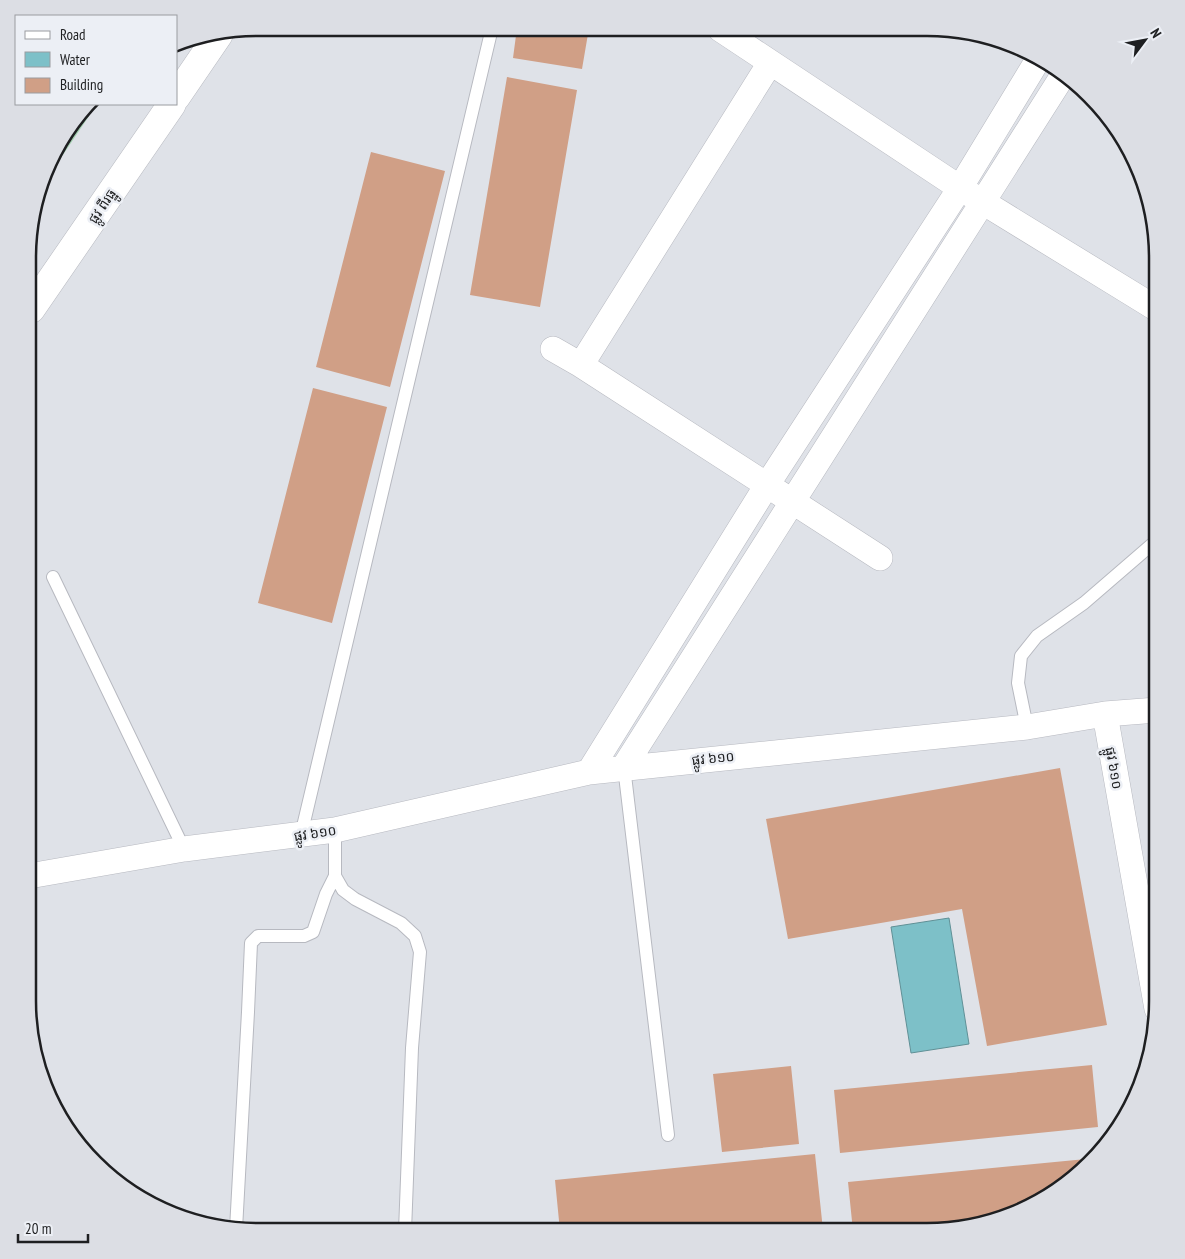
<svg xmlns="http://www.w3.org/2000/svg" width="1185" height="1259" font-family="'PT Sans Narrow','Noto Sans Khmer',sans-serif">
<rect width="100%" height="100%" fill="#dfe2e8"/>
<path fill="#a0cead" d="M83,113L89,116L42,186L58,143Z"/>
<path fill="#7dc0c8" stroke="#609096" d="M949,918L969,1044L911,1053L891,927Z"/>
<path fill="#d09f86" d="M517,28H589L582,69L513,58Z
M507,77L577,90L540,307L470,295Z
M371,152L445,171L390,387L316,367Z
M313,388L387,407L332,623L258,603Z
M1060,768L1107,1025L987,1046L962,909L788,939L766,819Z
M1092,1065L1098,1127L840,1153L834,1090Z
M791,1066L799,1144L722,1152L713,1074Z
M815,1154L823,1230L809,1231H560L555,1180Z
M1086,1159L1055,1192L1001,1219L941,1231H853L848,1182Z"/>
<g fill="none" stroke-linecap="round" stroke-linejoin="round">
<g stroke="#b7b9c0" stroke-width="14">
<path id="lane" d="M53,577L184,849
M1027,727L1018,683L1021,656L1037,636L1084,603L1157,540
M624,767L668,1135
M301,835L492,28
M335,876L343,890L355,899L401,923L415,936L420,952L412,1048L405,1231
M236,1229L248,1012L251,943L258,936H304L313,932L326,894L335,876V830"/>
</g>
<g stroke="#b7b9c0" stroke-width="26">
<path id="street" d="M720,29L960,188L1157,309
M553,349L581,365L880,558
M581,365L770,63
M1105,714L1157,1009
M624,767L1062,77
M589,772L767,485L960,188L1039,58
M29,876L184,849L335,830L589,772L1027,727L1105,714L1157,710"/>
</g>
<g stroke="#b7b9c0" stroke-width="29">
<path id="secondary" d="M176,97L219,34
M31,309L172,104"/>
</g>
<use href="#lane" stroke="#fff" stroke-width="12"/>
<use href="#street" stroke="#fff" stroke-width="25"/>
<use href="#secondary" stroke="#fff" stroke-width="28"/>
</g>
<g text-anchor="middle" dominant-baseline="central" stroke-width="5" stroke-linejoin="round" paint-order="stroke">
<g font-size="14" fill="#1e1f21" stroke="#eceff5">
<text transform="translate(102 206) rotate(-56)">ផ្លូវ ពីរធ្នូ</text>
<text transform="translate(713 758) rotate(-6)">ផ្លូវ ៦១០</text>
<text transform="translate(1114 768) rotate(80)">ផ្លូវ ៦១០</text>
<text transform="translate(315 833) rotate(-9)">ផ្លូវ ៦១០</text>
</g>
</g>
<path d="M0 0H1185V1259H0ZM258 36H927A222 222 0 0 1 1149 258V1001A222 222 0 0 1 927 1223H258A222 222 0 0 1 36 1001V258A222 222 0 0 1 258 36Z" fill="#dcdee4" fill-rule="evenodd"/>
<path fill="none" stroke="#1e1f21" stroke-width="2.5" d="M258 36H927A222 222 0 0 1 1149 258V1001A222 222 0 0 1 927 1223H258A222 222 0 0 1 36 1001V258A222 222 0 0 1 258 36Z"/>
<rect x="15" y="15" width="162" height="90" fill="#eceff5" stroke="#9a9ca0"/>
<rect x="25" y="31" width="25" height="8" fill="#ffffff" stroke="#9a9ca0"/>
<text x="60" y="40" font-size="15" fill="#1e1f21">Road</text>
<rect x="25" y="52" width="25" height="15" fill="#7dc0c8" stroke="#9a9ca0"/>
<text x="60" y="65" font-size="15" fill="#1e1f21">Water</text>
<rect x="25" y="78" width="25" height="15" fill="#d09f86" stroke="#9a9ca0"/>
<text x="60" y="90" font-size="15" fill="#1e1f21">Building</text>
<g transform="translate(1145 40) rotate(58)" stroke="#eceff5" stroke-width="4" paint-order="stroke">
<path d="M0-4L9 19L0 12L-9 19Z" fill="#1e1f21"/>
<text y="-8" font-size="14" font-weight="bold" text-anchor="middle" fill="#1e1f21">N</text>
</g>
<path d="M18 1234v8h70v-8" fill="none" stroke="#1e1f21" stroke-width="2.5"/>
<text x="25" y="1234" font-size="15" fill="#1e1f21" stroke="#eceff5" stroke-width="4" paint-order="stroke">20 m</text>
</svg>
